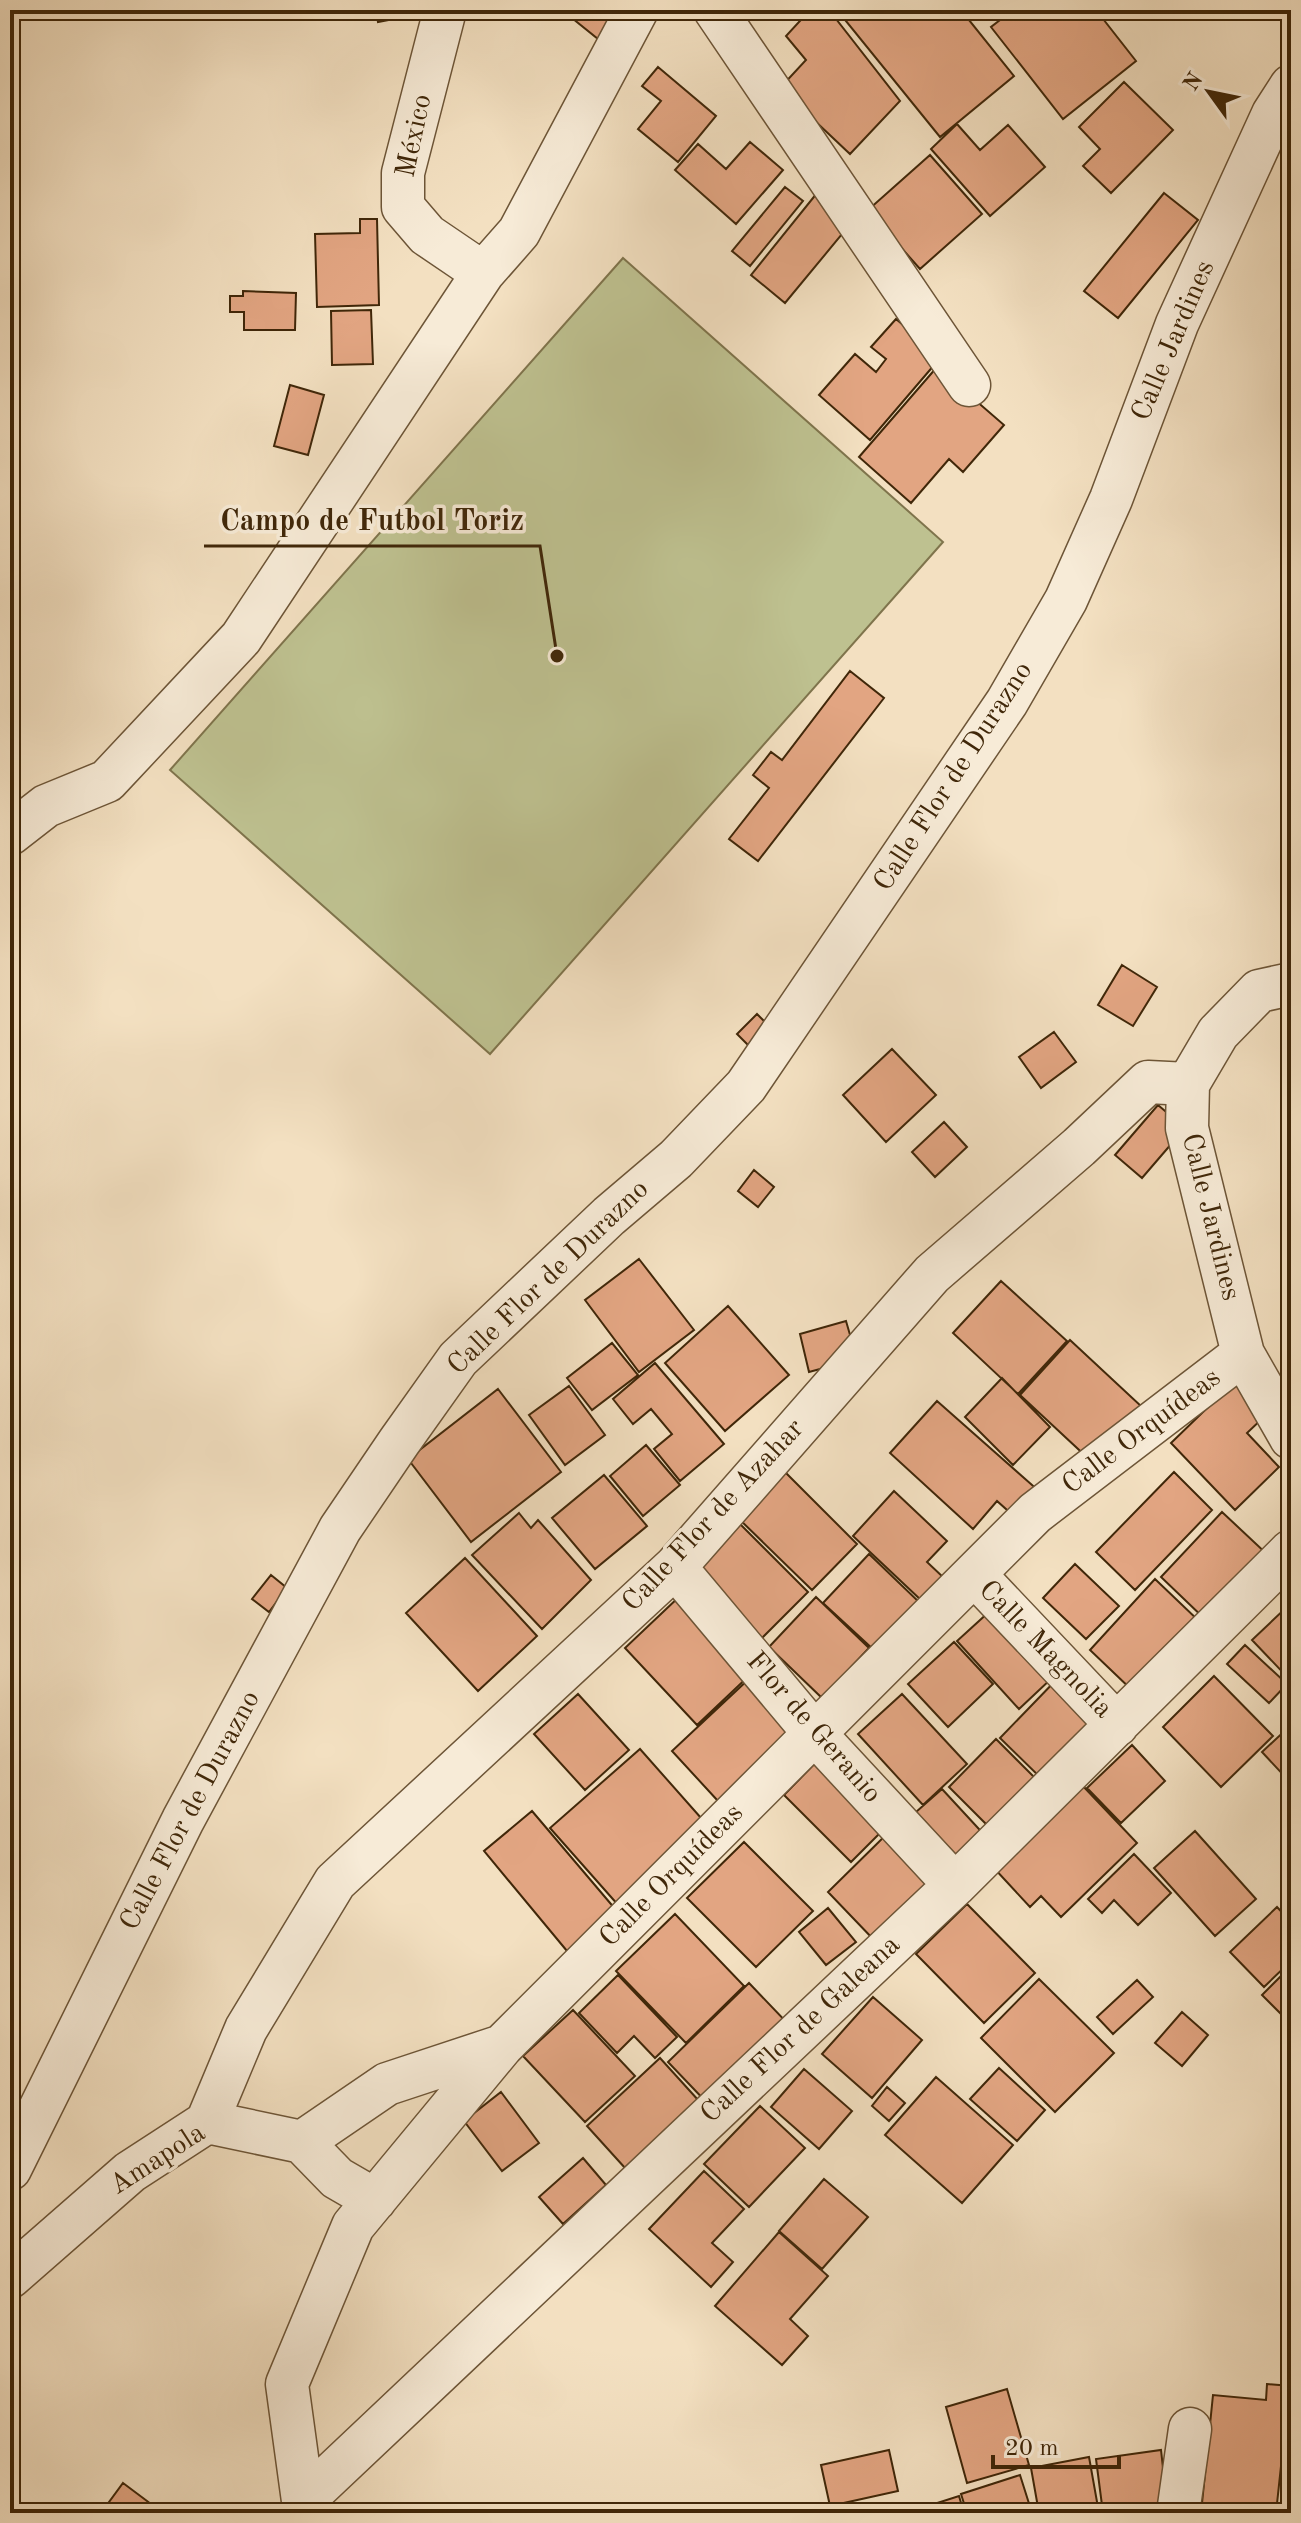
<svg xmlns="http://www.w3.org/2000/svg" width="1301" height="2523" font-family="'Old Standard TT',serif">
<rect width="100%" height="100%" fill="#f3e0c1"/>
<filter id="stains"><feTurbulence type="fractalNoise" baseFrequency=".0025" numOctaves="4"/><feColorMatrix values="0 0 0 0 .2 0 0 0 0 .09 0 0 0 0 .02 0 0 0 .5 -.17"/></filter>
<radialGradient id="worn" r=".72"><stop offset=".6" stop-color="#630" stop-opacity="0"/><stop offset="1" stop-color="#630" stop-opacity=".3"/></radialGradient>
<path fill="#bec190" stroke="#7f744c" stroke-width="2" d="M623,258L943,542L490,1054L170,770Z"/>
<path fill="#e2a582" stroke="#402709" stroke-width="2" d="M376,10H425V13L378,22Z
M562,10H628L603,43Z
M810,10H829L900,101L850,154L780,88L806,60L786,36Z
M837,10H961L1014,76L940,137Z
M1013,10H1096L1136,61L1063,119L991,27Z
M658,67L716,116L678,162L638,129L661,101L642,86Z
M1124,82L1173,130L1111,193L1083,166L1100,149L1079,127Z
M957,124L980,150L1008,125L1045,167L990,216L931,149Z
M750,142L783,170L736,224L675,170L698,144L726,169Z
M930,155L982,214L920,269L868,210Z
M785,187L803,201L750,266L732,251Z
M817,193L852,222L785,303L751,275Z
M1164,193L1198,220L1118,318L1084,291Z
M360,219H377L379,305L317,307L315,234L360,233Z
M243,291L296,293L295,330H244V312H230V296H243Z
M371,310L373,364L332,365L331,311Z
M896,319L941,357L870,440L819,395L855,354L876,372L886,359L871,347Z
M937,367L1004,425L963,472L949,459L911,503L859,457Z
M290,385L324,395L308,455L274,446Z
M850,671L884,698L758,861L729,839L769,788L753,775L771,752L782,760Z
M1122,965L1157,987L1133,1026L1098,1005Z
M757,1014L776,1033L756,1053L737,1034Z
M1054,1032L1076,1062L1041,1088L1019,1057Z
M892,1049L936,1095L886,1142L843,1095Z
M1158,1105L1185,1128L1142,1178L1115,1155Z
M944,1122L967,1147L935,1177L912,1152Z
M754,1170L774,1187L758,1207L738,1191Z
M639,1259L694,1330L639,1372L585,1300Z
M1001,1281L1067,1341L1018,1394L953,1333Z
M728,1306L789,1375L725,1431L665,1363Z
M846,1321L857,1359L809,1372L800,1334Z
M1070,1340L1142,1407L1091,1461L1020,1395Z
M612,1343L638,1375L592,1410L567,1378Z
M655,1363L724,1444L680,1481L654,1449L672,1434L651,1409L633,1424L613,1399Z
M1002,1378L1050,1427L1013,1465L965,1417Z
M1235,1381L1266,1415L1247,1433L1279,1467L1235,1510L1171,1443Z
M569,1386L605,1435L565,1465L529,1415Z
M498,1389L561,1472L471,1542L408,1459Z
M937,1401L1040,1492L1016,1518L997,1501L973,1529L890,1453Z
M646,1445L680,1485L643,1516L610,1476Z
M780,1467L857,1544L812,1590L734,1514Z
M1174,1472L1212,1510L1135,1590L1096,1552Z
M604,1475L647,1526L595,1569L552,1518Z
M894,1491L947,1541L927,1562L944,1578L922,1601L853,1536Z
M1222,1512L1270,1557L1208,1622L1161,1577Z
M519,1513L531,1528L538,1520L591,1580L542,1629L472,1555Z
M734,1518L808,1592L755,1645L681,1571Z
M869,1554L920,1603L875,1651L823,1603Z
M465,1558L537,1636L478,1691L406,1613Z
M1075,1564L1119,1606L1086,1639L1043,1598Z
M271,1575L287,1588L269,1612L252,1599Z
M1155,1579L1201,1623L1135,1693L1090,1650Z
M681,1595L753,1672L697,1725L625,1648Z
M816,1597L869,1648L822,1698L769,1647Z
M1291,1603V1681L1252,1640Z
M990,1611L1052,1678L1019,1709L957,1641Z
M954,1642L993,1684L948,1727L908,1684Z
M1245,1645L1287,1684L1269,1703L1227,1664Z
M1060,1676L1106,1722L1046,1783L1000,1738Z
M1214,1676L1273,1736L1221,1787L1163,1727Z
M751,1677L797,1727L718,1801L672,1751Z
M578,1694L629,1750L585,1790L534,1734Z
M902,1694L967,1764L923,1805L858,1734Z
M1291,1725V1779L1289,1781L1262,1752Z
M996,1739L1040,1783L993,1831L949,1787Z
M1132,1745L1165,1781L1121,1823L1087,1788Z
M640,1749L709,1827L619,1906L550,1828Z
M825,1753L892,1821L851,1862L784,1795Z
M1081,1784L1137,1843L1061,1917L1041,1896L1030,1907L993,1867Z
M942,1789L990,1841L965,1865L916,1812Z
M532,1811L616,1910L567,1951L484,1851Z
M895,1826L942,1876L875,1941L828,1892Z
M1195,1831L1256,1899L1215,1936L1154,1868Z
M744,1842L813,1911L756,1967L687,1898Z
M1134,1854L1171,1893L1138,1925L1114,1900L1102,1913L1088,1899Z
M967,1904L1035,1973L984,2023L916,1954Z
M1277,1907L1291,1922V1961L1264,1987L1230,1952Z
M828,1908L856,1942L826,1965L799,1932Z
M675,1914L744,1986L686,2043L616,1971Z
M1291,1966V2024L1262,1995Z
M618,1975L677,2037L655,2058L634,2036L617,2053L579,2013Z
M1039,1979L1114,2053L1055,2112L981,2038Z
M1137,1980L1153,1997L1113,2034L1097,2017Z
M749,1983L792,2028L711,2107L668,2062Z
M873,1997L922,2040L872,2098L822,2054Z
M573,2010L635,2076L585,2122L523,2056Z
M1182,2012L1208,2035L1182,2066L1155,2043Z
M660,2058L709,2112L635,2179L587,2126Z
M999,2068L1045,2110L1017,2141L970,2099Z
M804,2069L852,2111L819,2149L771,2107Z
M936,2077L1013,2145L962,2203L885,2135Z
M887,2087L905,2103L889,2121L872,2106Z
M501,2092L539,2143L502,2171L464,2121Z
M760,2106L805,2148L749,2207L704,2164Z
M583,2158L606,2185L563,2224L539,2197Z
M704,2171L744,2209L712,2243L733,2262L711,2287L649,2229Z
M824,2179L868,2217L822,2269L779,2231Z
M779,2232L828,2276L790,2319L808,2336L782,2365L715,2306Z
M1267,2384L1291,2386V2439L1284,2438L1276,2513H1201L1213,2395L1266,2400Z
M1007,2389L1029,2465L967,2483L946,2407Z
M889,2450L898,2491L830,2506L821,2465Z
M1161,2450L1168,2513H1103L1096,2459Z
M1089,2457L1099,2513H1039L1031,2468Z
M1020,2475L1032,2513H967L961,2494Z
M123,2483L163,2513H101Z
M959,2496L964,2513H906Z"/>
<g fill="none" stroke-linecap="round" stroke-linejoin="round">
<g stroke="#6d5537" stroke-width="45">
<path id="street" d="M445,10L403,173V207L427,235L483,273
M715,10L969,385
M10,834L46,806L107,781L241,638L483,273L519,232L637,10
M1291,984L1259,991L1218,1033L1188,1084L1187,1128L1243,1354L1291,1438
M675,1567L815,1734L955,1885
M974,1574L1117,1725
M207,2122L246,2029L335,1882L675,1567L932,1274L1079,1147L1148,1082L1188,1084
M302,2142L337,2178L375,2200
M10,2169L183,1820L340,1529L399,1442L458,1359L609,1216L676,1159L746,1086L1007,702L1066,600L1111,499L1177,324L1273,114L1291,86
M10,2277L130,2172L207,2122L302,2142L387,2084L502,2046
M303,2501L955,1885L1291,1551
M308,2513L303,2501L287,2384L353,2226L502,2046L1035,1513L1243,1354
M1178,2513L1190,2429"/>
</g>
<use href="#street" stroke="#f7ebd7" stroke-width="42"/>
</g>
<g text-anchor="middle" dominant-baseline="central" stroke-width="7" stroke-linejoin="round" paint-order="stroke">
<g font-size="28" fill="#402709" stroke="#f7ebd7">
<text transform="translate(415 136) rotate(-78)">México</text>
<text transform="translate(1174 341) rotate(-67)">Calle Jardines</text>
<text transform="translate(954 777) rotate(-57)">Calle Flor de Durazno</text>
<text transform="translate(1210 1217) rotate(76)">Calle Jardines</text>
<text transform="translate(549 1278) rotate(-44)">Calle Flor de Durazno</text>
<text transform="translate(1142 1432) rotate(-37)">Calle Orquídeas</text>
<text transform="translate(714 1516) rotate(-47)">Calle Flor de Azahar</text>
<text transform="translate(1045 1650) rotate(46)">Calle Magnolia</text>
<text transform="translate(813 1728) rotate(49)">Flor de Geranio</text>
<text transform="translate(191 1811) rotate(-62)">Calle Flor de Durazno</text>
<text transform="translate(672 1876) rotate(-45)">Calle Orquídeas</text>
<text transform="translate(801 2030) rotate(-43)">Calle Flor de Galeana</text>
<text transform="translate(158 2160) rotate(-33)">Amapola</text>
</g>
</g>
<path fill="none" stroke="#402709" stroke-width="3" d="M557 656L540 546H204"/>
<circle fill="#402709" stroke="#f7ebd7" stroke-width="3" cx="557" cy="656" r="8"/>
<g font-size="30" text-anchor="middle" font-weight="bold" fill="#402709" stroke="#f7ebd7" stroke-width="7" stroke-linejoin="round" paint-order="stroke">
<text x="372" y="530">Campo de Futbol Toriz</text>
</g>
<rect width="1301" height="2523" fill="none" stroke="#f3e0c1" stroke-width="40"/>
<rect x="12" y="12" width="1277" height="2499" fill="none" stroke="#402709" stroke-width="4"/>
<rect x="20" y="20" width="1261" height="2483" fill="none" stroke="#402709" stroke-width="2"/>
<g transform="translate(1209 92) rotate(303)" stroke="#f7ebd7" stroke-width="6" paint-order="stroke">
<path d="M0-6L14 30L0 20L-14 30Z" fill="#402709"/>
<text y="-12" font-size="22" font-weight="bold" text-anchor="middle" fill="#402709">N</text>
</g>
<path d="M993 2455v12h126v-12" fill="none" stroke="#402709" stroke-width="4"/>
<text x="1005" y="2455" font-size="24" fill="#402709" stroke="#f7ebd7" stroke-width="6" paint-order="stroke">20 m</text>
<rect width="100%" height="100%" filter="url(#stains)"/>
<rect width="100%" height="100%" fill="url(#worn)"/>
</svg>
